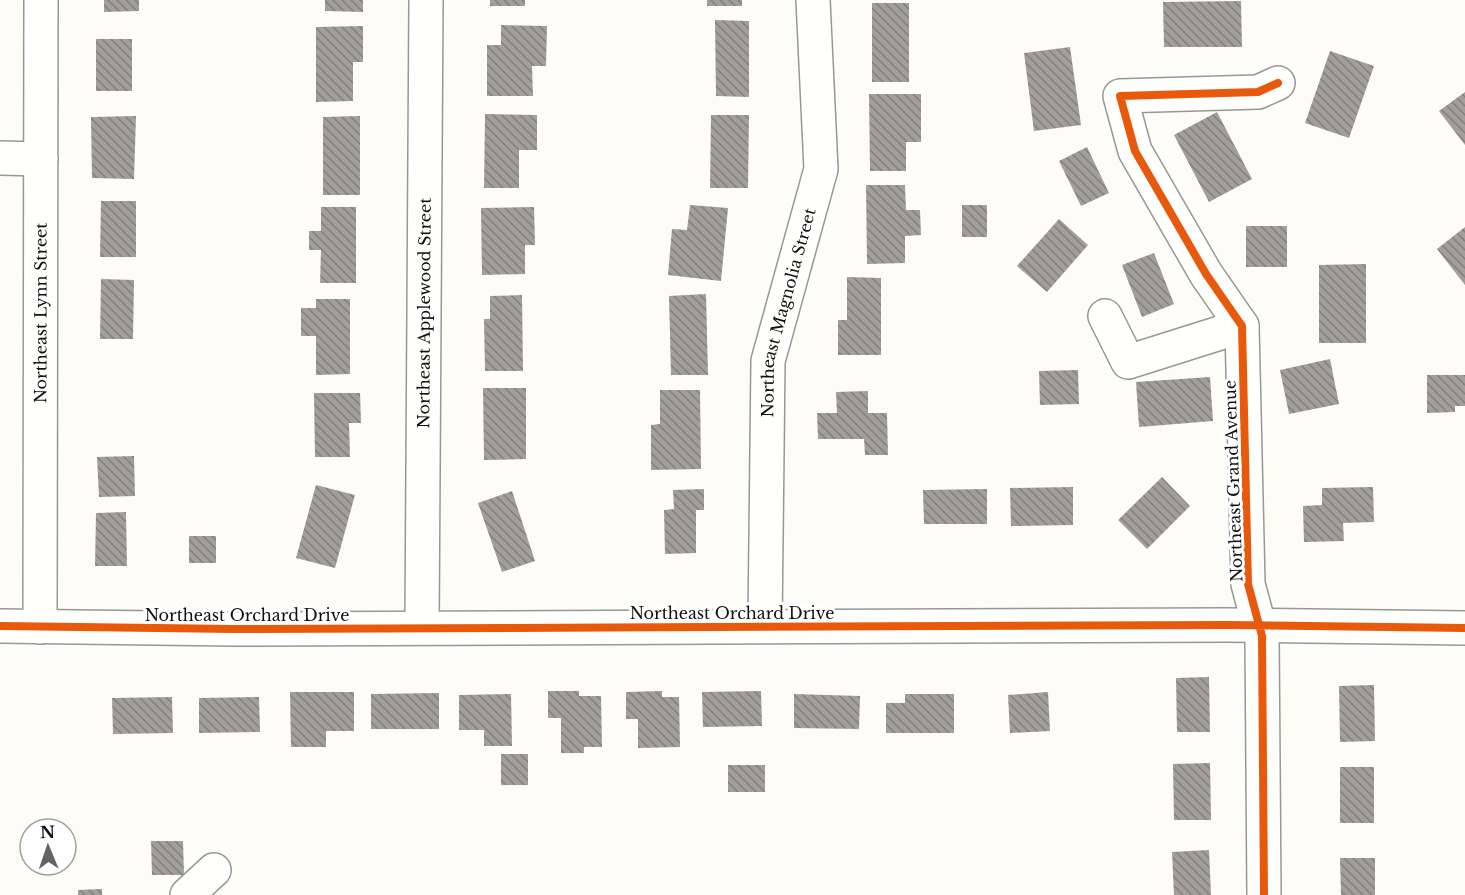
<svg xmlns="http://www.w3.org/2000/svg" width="1465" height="895" font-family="'Libre Baskerville',serif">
<defs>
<pattern id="building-back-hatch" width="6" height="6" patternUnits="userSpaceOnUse" patternTransform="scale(1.5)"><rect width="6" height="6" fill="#a19f9c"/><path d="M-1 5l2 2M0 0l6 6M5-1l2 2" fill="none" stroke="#82807e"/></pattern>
</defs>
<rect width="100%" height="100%" fill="#fdfcf7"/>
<path fill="url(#building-back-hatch)" d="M104,0H139V11L104,12Z
M325,0H363V12L325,11Z
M490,0H525V6H490Z
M707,0H742V6H707Z
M1241,1L1242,47H1164L1163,2Z
M872,3H909V82H872Z
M715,20L749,21V97L716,96Z
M501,25L547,26L546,66H532L533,96H487V45H501Z
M363,26V62H353V101L316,102V27Z
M96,39H132V91H96Z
M1070,47L1081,125L1034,131L1024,53Z
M1330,51L1374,66L1349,138L1305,123Z
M1465,92V145L1439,111Z
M869,94H921V142H906V171H870Z
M1217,112L1252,179L1209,202L1174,135Z
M485,114L537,115V150H519V188H484Z
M711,115H749L748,188H710Z
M136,116L134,179L92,178L91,117Z
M360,116V195H323V117Z
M1087,147L1109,193L1081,206L1059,161Z
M866,185H905L906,210H920L921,235L905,236V263L867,264Z
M101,201H136V257H100Z
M690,205L728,208L721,281L668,275L672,229L687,230Z
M962,205H987V237H962Z
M321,207H356V283H320L321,250H309V231H321Z
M534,207L535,245H525V274L482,275L481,208Z
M1059,219L1088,245L1047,292L1017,266Z
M1246,226H1287V267H1246Z
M1465,227V285L1437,249Z
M1154,253L1174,304L1142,317L1122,265Z
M1366,264V343H1319V265Z
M847,277L881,278V355H838V320H847Z
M101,279L134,280L133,339H100Z
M706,294L708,375H671L669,296Z
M522,295L523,371H485L484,319H490V296Z
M316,299H350V374L316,375V336H301V308H316Z
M1330,359L1339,404L1289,414L1280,370Z
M1078,370L1079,404L1040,405L1039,371Z
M1427,375H1465V406H1455V412L1427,413Z
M1210,377L1213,421L1139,427L1136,382Z
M483,388H526V459L484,460Z
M660,390H700L701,469L651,470V425L660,424Z
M868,391V413H887L888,455H865L864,439H818L817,413H837L836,392Z
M314,393H360L361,423H349L350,457H315Z
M134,456L135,496L99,497L97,457Z
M1162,477L1190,506L1147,549L1118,520Z
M316,485L355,495L335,568L296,558Z
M1073,487V525L1011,526L1010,488Z
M1373,487L1374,522L1343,523L1344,541L1304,542L1303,506L1322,505V488Z
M704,489V510H696V553L665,554L664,510L674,509L673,490Z
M987,489V524H924L923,490Z
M512,491L535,561L502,572L478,503Z
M126,512L127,566H95L96,513Z
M189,536H216V563H189Z
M1209,677L1210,732H1177L1176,678Z
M1374,685L1375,741L1340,742L1339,686Z
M548,691H579V696H601L602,747H584V753H561V718H548Z
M662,691V697H679L680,747L638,748V719H626V692Z
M761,691L762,726L703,727L702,692Z
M290,692H354V731H326V747H291Z
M1048,692L1050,731L1010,733L1008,695Z
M439,693V729H371V694Z
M511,694L512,746H484V730H459V695Z
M794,694L860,696L859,729L794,728Z
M905,694H954V733H886V703H905Z
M172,697L173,733L113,734L112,698Z
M259,697L260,732L199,733V698Z
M501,754H528V785H501Z
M1210,763L1211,820H1174L1173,764Z
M728,765H765V792H728Z
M1340,767H1374V823H1340Z
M151,841H183L184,875H152Z
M1209,850L1211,895H1174L1172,852Z
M1340,858H1375V895H1341Z
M102,889V895H78V890Z"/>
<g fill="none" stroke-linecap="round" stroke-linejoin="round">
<g stroke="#979795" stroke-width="36">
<g id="minor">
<path d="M0,158L41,159"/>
<path d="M1105,316L1128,362L1242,326"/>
<path d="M0,626L234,629L1227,625L1465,628"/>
<path id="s1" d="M765,626L768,361L821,169L813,0"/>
<path id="s2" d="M40,627L41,0"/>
<path id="s3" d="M422,627L426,0"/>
<path d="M187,895L214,870"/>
<path d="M1264,895L1262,636L1248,584L1242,326L1206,274L1135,151L1120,96L1258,92L1278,83"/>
</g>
</g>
<use href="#minor" stroke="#fffffe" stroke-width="33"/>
<g stroke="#fff" stroke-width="11">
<path id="cycleway" d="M0,626L234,629L1227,625L1465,628
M1264,895L1262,636L1248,584L1242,326L1206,274L1135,151L1120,96L1258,92L1278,83"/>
</g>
<use href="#cycleway" stroke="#e8590c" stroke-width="8"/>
</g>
<g text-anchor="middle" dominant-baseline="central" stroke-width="6" stroke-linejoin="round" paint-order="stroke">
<g font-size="16" fill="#111" stroke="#fff">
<text stroke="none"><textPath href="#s1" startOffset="316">Northeast Magnolia Street</textPath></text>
<text stroke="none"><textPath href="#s2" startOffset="314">Northeast Lynn Street</textPath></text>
<text stroke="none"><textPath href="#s3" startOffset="314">Northeast Applewood Street</textPath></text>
<text transform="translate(1233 481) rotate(-92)">Northeast Grand Avenue</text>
<text x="732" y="613">Northeast Orchard Drive</text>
<text x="247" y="615">Northeast Orchard Drive</text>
</g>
</g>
<g transform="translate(48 847) rotate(358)"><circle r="28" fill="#ffffff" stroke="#a0a0a0" stroke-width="1.5"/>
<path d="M0-4.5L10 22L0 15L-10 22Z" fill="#646362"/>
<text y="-9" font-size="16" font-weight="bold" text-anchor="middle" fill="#111111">N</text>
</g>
</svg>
